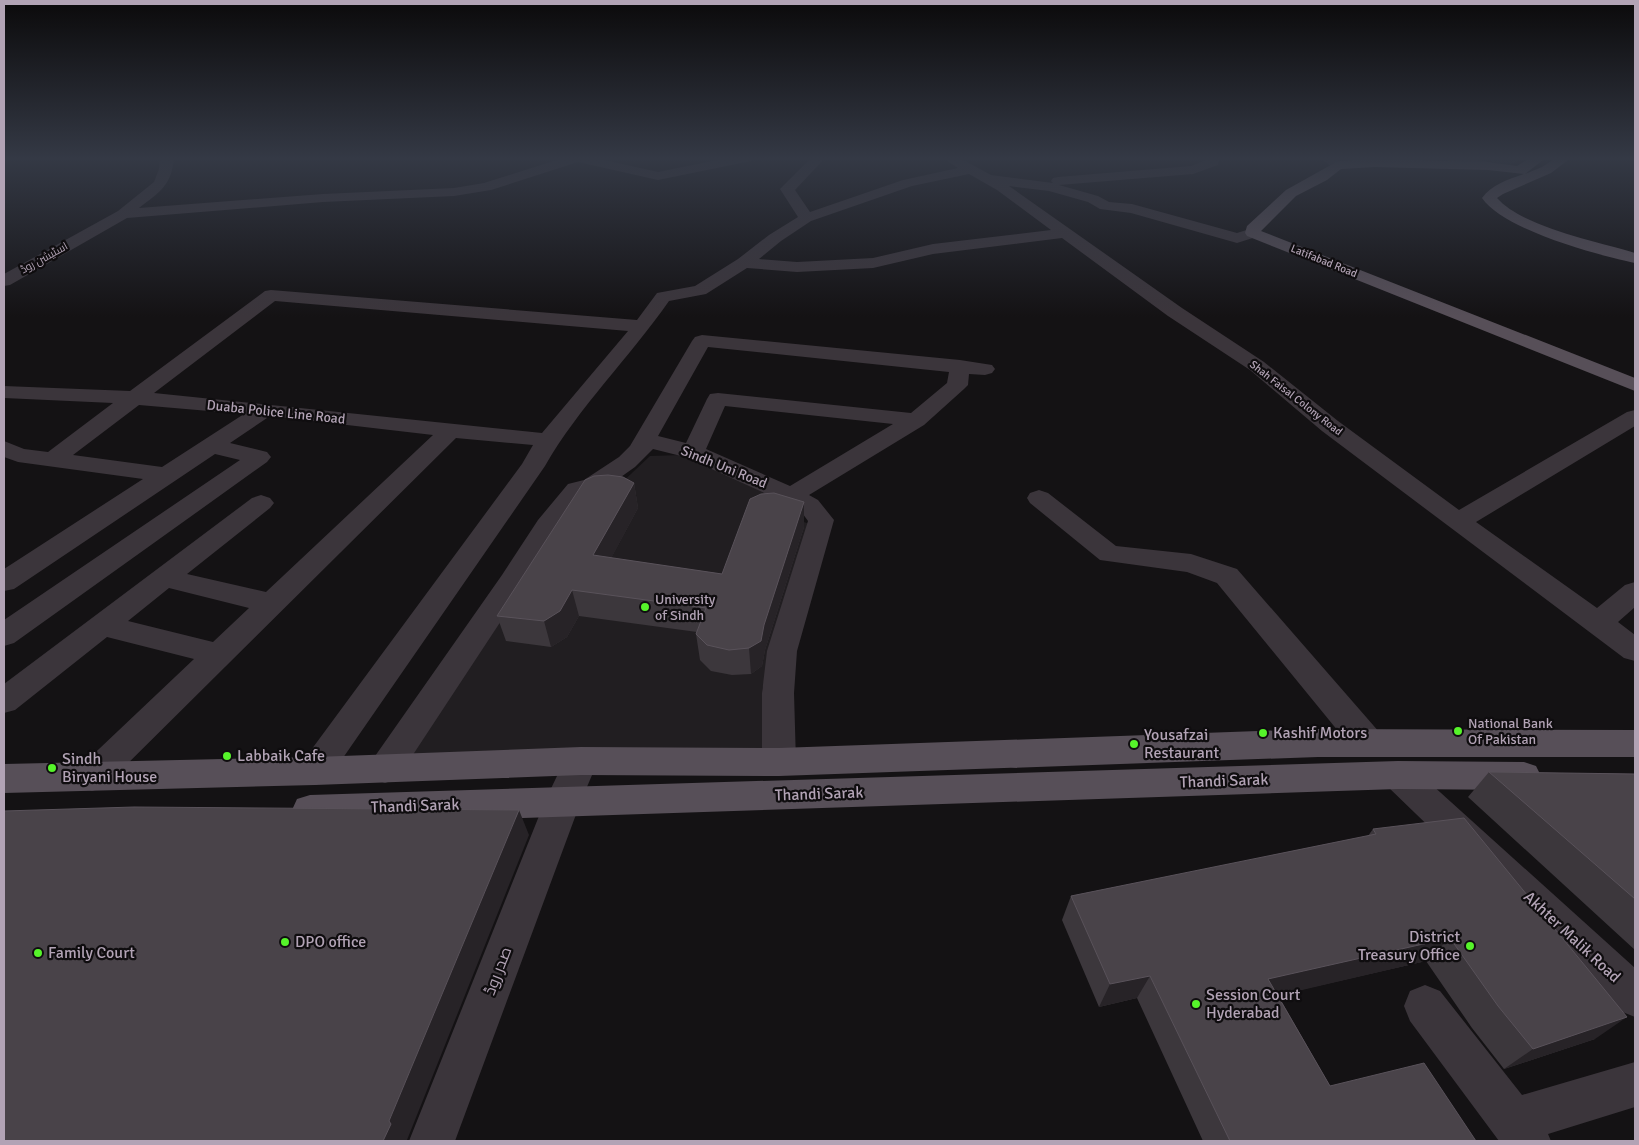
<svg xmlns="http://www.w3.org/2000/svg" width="1639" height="1145" font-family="Signika,Cairo,sans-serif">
<rect width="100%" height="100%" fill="#141214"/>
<path fill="#211e21" d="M682,455L777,496L772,510L812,525L762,689L770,751L405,758L574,498L615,489L650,456Z"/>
<path fill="#202729" d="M1472,157H1523L1510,166Z"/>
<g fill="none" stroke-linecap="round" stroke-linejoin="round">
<path fill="#3b353b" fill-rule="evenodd" d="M160,157H174C172,185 160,192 139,208L323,194L454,188L484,183L566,157H591L658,172L732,157H758L751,161L658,180L578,162L491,190L454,196L323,202L127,218L10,285L4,286V274L118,211L154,182L159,169Z
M812,157H826L795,190L810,212L903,180L958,168L941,157H958L991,175L1053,183L1051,181L1053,178L1058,177L1191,166L1206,160V157H1220L1218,165L1193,174L1059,185L1098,196L1109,202L1132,204L1237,233L1253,228L1259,230L1261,233L1259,236L1237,243L1131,213L1100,209L1088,202L1049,191L1009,186L1182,308L1264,362L1338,421L1459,510L1627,412L1635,410V426L1476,522L1597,608L1625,585L1635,582V607L1618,622L1635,635V661L1624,658L1322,431L1250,370L1168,316L1062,238L933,254L873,268L797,272L747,268L706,294L669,301C630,357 578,408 545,466L327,781L315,785L303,781L298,771L303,761L522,464L533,445L456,438L104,787L92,791L80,787L75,777L80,767L194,659L107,637L15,710L4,713V684L252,498L261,495L270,498L274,503L270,508L187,574L266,592L433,435L270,416L230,443L267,452L271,457L267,462L14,643L4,646V620L240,460L215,454L14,589L4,591V569L143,479L18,462L4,457V441L24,449L48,452L113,403L4,398V386L130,391L265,291L271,290L637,320L657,293L695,286L738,259L769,235L798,217L780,189ZM969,174L997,190L1051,230L933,244L873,258L797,262L759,259L781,241L811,221L912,186ZM275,301L628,331L542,433L154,393ZM139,405L244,414L162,467L73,455ZM169,588L249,608L213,642L128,621Z
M1320,157H1335L1345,165L1338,169L1333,168Z
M1443,157H1466L1493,163L1495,166L1488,170L1445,160Z
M702,335L960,360L992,365L995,369L992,373L985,375L969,374L968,385L964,389L924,425L809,495L818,500L834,520L797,651L794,693L796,762L791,772L779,776L767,772L762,762V693L767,651L808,521L800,510L782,501L685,457L653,449L635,467L601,491L585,495L557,530L522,589L397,779L385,783L373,779L368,769L373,759L502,575L538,520L568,484L584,480L619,457L630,446L692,341L695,337ZM708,347L949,372L947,383L911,413L718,393L710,394L707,399L686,443L658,436ZM725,406L893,424L790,486L706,449Z
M1039,490L1048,493L1116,546L1191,554L1237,569L1380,733L1385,743L1380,753L1368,757L1356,753L1217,583L1187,572L1100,560L1030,503L1027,498L1030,493Z
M581,747L593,751L598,761L581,801L455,1141H409L545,801L569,751Z
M1398,761L1410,765L1635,968V1017L1620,1011L1386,785L1381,775L1386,765Z
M1425,985L1440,991L1522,1095L1635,1062V1107L1548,1134L1551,1141H1499L1410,1021L1404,1006L1410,991Z"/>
<path fill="#574f58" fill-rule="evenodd" d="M1531,157H1547L1525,174L1542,167L1557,157H1572L1551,173L1503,194L1497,198C1524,228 1597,241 1635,253V263C1597,255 1504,230 1482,198C1491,185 1509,179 1524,174L1488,170L1375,167L1341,169L1327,180L1296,196L1261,231L1635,378V391L1247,236L1245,233L1247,226L1286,190L1338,161L1375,159L1488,162L1517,166Z
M1318,729L1635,730V757H1318L779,776L581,775L315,785L4,793V764L315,757L581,747L779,748Z
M1398,761L1524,762L1536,766L1541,776L1536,786L1524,790L1398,789L310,825L297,821L292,810L297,799L310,795Z"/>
</g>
<path fill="#3c373c" d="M634,483L638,508L611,558L722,574L804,502V527L765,650L762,666L751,674L732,675L711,671L700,660L696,634L697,632L579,616L567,637L551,647L506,641L497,616Z
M1489,772L1635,774V950L1468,797Z
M1373,829L1595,1039L1504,1069L1472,1028L1426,961L1278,995L1330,1086L1476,1141H1203L1137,998L1099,1007L1062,920L1071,896L1368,836Z"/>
<path fill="#272327" d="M634,483L638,508L599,581L593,555Z
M804,502V527L765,650L762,666L751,674L749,648L764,625Z
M572,590L579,616L567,637L551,647L544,621Z
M519,810L529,835L407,1140L408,1141H383L389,1121Z
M1450,938L1426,961L1251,1002L1268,979Z
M1150,976L1137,998L1099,1007L1110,984Z
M1627,1017L1595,1039L1504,1069L1533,1049Z"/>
<path fill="#494349" stroke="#59525a" d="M608,475L623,477L634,483L593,555L722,574L750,499L761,494L774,493L804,502L764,625L761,641L749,648L729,650L707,645L696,634L706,608L572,590L560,611L544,621L497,616L585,480L594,476Z
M1489,772L1635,774V899Z
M134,807L519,810L389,1121L391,1124L383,1141H4V811Z
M1464,818L1627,1017L1533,1049L1498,1006L1450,938L1268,979L1330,1086L1424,1063L1476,1141H1230L1150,976L1110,984L1071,896L1376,834L1373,829Z"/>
<linearGradient id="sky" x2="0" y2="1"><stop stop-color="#0b0a0b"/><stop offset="0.5" stop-color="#343945"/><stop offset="1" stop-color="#343945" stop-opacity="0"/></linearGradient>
<rect width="1639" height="317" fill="url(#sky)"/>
<g fill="#56f42a" stroke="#0f0d0f" stroke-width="2">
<circle cx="645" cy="607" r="5"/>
<circle cx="1458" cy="731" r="5"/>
<circle cx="1263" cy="733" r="5"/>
<circle cx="1134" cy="744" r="5"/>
<circle cx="227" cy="756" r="5"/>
<circle cx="52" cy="768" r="5"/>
<circle cx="285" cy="942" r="5"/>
<circle cx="1470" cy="946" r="5"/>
<circle cx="38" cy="953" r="5"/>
<circle cx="1196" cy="1004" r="5"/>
</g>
<g text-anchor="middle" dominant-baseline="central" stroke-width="4.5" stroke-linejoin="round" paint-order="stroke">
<g font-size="11" fill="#b2a3b5" stroke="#0f0d0f">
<text transform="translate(44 258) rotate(-29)">اسٹیشن روڈ</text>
<text transform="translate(1324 261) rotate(22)">Latifabad Road</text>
<text transform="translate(1296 398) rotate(38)">Shah Faisal Colony Road</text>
</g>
<g font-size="14" fill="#b2a3b5" stroke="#0f0d0f">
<text transform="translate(276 412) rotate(6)">Duaba Police Line Road</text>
<text transform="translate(724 467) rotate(22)">Sindh Uni Road</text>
</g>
<g font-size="14" fill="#b2a3b5" stroke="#0f0d0f" text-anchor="start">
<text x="655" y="599">University<tspan x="655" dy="16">of Sindh</tspan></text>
<text x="1468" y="723">National Bank<tspan x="1468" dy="16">Of Pakistan</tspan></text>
</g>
<g font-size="16" fill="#b2a3b5" stroke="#0f0d0f" text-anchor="start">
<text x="1273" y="733">Kashif Motors</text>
<text x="1144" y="735">Yousafzai<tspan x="1144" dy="18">Restaurant</tspan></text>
<text x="237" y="756">Labbaik Cafe</text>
<text x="62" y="759">Sindh<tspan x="62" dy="18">Biryani House</tspan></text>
<text x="1460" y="937" text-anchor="end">District<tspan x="1460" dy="18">Treasury Office</tspan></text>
<text x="295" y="942">DPO office</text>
<text x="48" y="953">Family Court</text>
<text x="1206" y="995">Session Court<tspan x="1206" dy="18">Hyderabad</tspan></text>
</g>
<g font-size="16" fill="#b2a3b5" stroke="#0f0d0f">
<text transform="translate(1224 781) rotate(-2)">Thandi Sarak</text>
<text transform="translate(819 794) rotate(-2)">Thandi Sarak</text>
<text transform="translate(415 806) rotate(-2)">Thandi Sarak</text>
<text transform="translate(1572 937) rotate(43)">Akhter Malik Road</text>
<text transform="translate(498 971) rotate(-69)">صدر روڈ</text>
</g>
</g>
<rect width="1639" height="1145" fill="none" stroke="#b2a3b5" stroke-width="10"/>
</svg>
